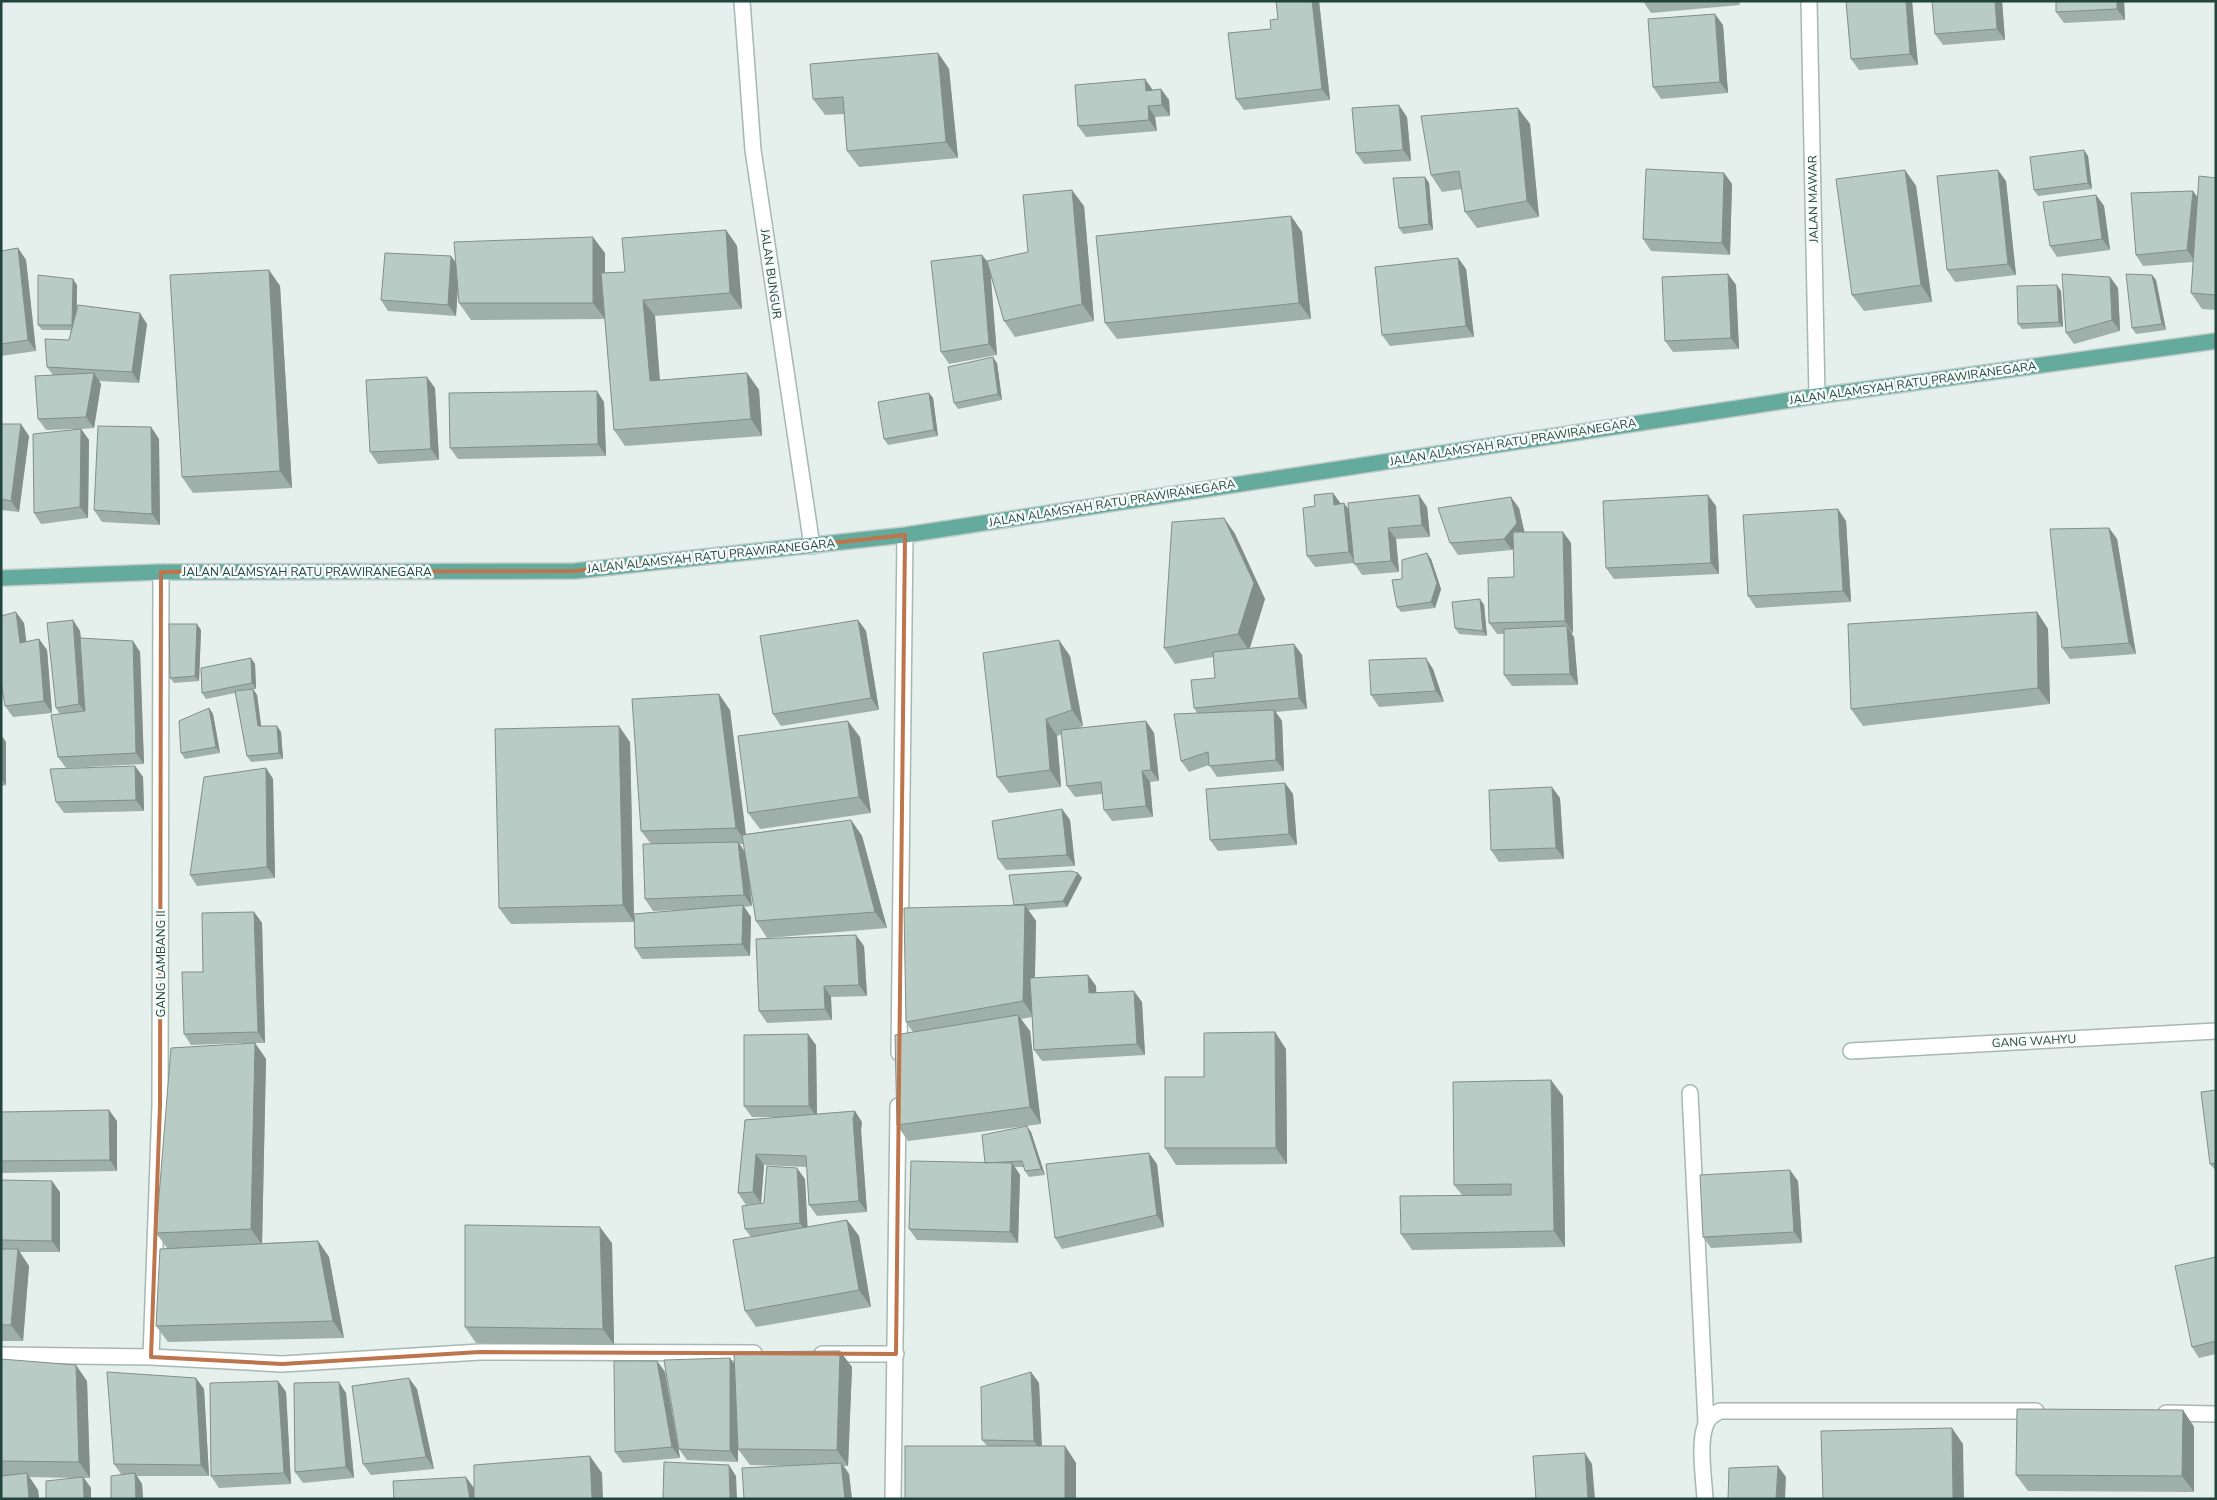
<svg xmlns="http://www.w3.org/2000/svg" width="2217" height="1500" font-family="'Nunito Sans',sans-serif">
<rect width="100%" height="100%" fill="#e5efeb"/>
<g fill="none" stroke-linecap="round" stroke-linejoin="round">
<g stroke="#a6b8b3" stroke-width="18">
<path id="minor" d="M742,1L753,150L812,546
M1809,1L1817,396
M1851,1051L2216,1031
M899,1053L905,535
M1690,1093L1706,1423
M822,1354H896
M1,1355L151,1357L282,1364L480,1352L754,1353
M151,1357L160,1105L161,572
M2166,1413L2216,1414
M893,1499L898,1106
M1705,1499C1704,1479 1698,1442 1706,1424C1708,1417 1714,1414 1720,1411H2036"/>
</g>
<g stroke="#c1cbc9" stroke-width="18">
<path id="major" d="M1,578L161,572L575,571L905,535L1817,396L2216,341"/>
</g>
<use href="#minor" stroke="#fff" stroke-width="15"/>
<use href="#major" stroke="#64aa9d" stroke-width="15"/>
</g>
<path fill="#9fafa9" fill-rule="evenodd" d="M1276,1H1319L1330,100L1244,110L1236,99L1271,29L1278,19Z
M1643,1H1739L1740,5L1651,13Z
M1846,1H1912L1918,65L1859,70L1851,59Z
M2002,1L2005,40L1943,45L1935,34Z
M2056,1H2124L2125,20L2064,23L2056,12Z
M1723,25L1728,93L1661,99L1653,87Z
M938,53L949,69L958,158L859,167L847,151L844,114L825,115L813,99Z
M1145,79L1153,90L1161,89L1169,100L1170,116L1155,117L1157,131L1086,137L1078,126Z
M1518,108L1530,124L1539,217L1477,228L1465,212L1462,189L1442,192L1431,175Z
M1407,117L1411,161L1364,164L1356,153Z
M2088,156L2092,189L2038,196L2034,190Z
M1905,170L1916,186L1932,302L1864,311L1852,295Z
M1724,173L1732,184L1730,255L1651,251L1643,239Z
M1425,177L1429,183L1433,230L1403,234L1399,228Z
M2216,178V310L2202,309L2191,293L2193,262L2143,266L2136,255L2197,197Z
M2006,181L2016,275L1955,282L1947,270Z
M2096,195L2104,206L2110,250L2057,257L2050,246Z
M1084,206L1094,321L1015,337L1004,321L990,273L997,355L949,364L941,352L982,255L988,262L1028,252Z
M1291,216L1302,232L1311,319L1117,339L1105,323Z
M726,230L737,246L742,309L655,316L660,380L747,373L759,390L762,436L625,446L614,430L605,319L471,320L459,303L458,286L456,316L388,311L381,300L456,262L605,253V273L625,272Z
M18,248L26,260L36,351L1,356V251Z
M1458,258L1466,269L1474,337L1390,346L1382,335Z
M269,270L280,286L292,488L193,493L182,477Z
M1728,274L1736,285L1739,349L1673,352L1665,341Z
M2152,275L2156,280L2166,330L2136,334L2132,328Z
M2110,277L2118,288L2120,331L2074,344L2066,333Z
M77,285V309L147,324L139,383L99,381L101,384L94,428L81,429L89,440L88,518L41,524L34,513L77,429L46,430L38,419L53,375L47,367L69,340L71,330H42L38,325Z
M2061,291L2063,327L2022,329L2018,324Z
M997,363L1002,400L958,409L954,403Z
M435,388L439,460L378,464L370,452Z
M929,393L933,398L938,436L888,445L884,439Z
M604,402L606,456L458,459L450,448Z
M1,424L29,436L19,512L1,510Z
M151,427L159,439L160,525L102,522L94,510Z
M1333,493L1340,504L1349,510L1427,507L1430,537L1396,539L1399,572L1362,575L1354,563L1315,567L1307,556L1315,506Z
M1716,506L1719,574L1614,579L1606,568Z
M1519,508L1524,532H1563L1571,543L1573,633H1571L1574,637L1578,685L1512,686L1504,675V634H1497L1489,623L1514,577V548L1512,550L1458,555L1450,543Z
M1224,518L1235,534L1265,599L1250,648L1294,644L1302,655L1307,709L1276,712L1282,721L1284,771L1217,777L1209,765L1189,772L1181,761L1197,713L1194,708L1215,678L1213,657L1175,664L1164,648Z
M1846,521L1851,602L1756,608L1748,596Z
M2109,528L2117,539L2136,654L2070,659L2062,648Z
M1431,559L1441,589L1435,608L1401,612L1397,607L1402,579Z
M1480,599L1484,605L1487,636L1459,634L1455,628Z
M2037,612L2048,629L2050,704L1863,726L1851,709Z
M73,620L80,631L81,638L133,641L140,652L144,764L66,768L58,757L60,714L56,708Z
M858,620L866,631L879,710L781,726L773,714Z
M24,623L26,642L39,639L47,650L52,713L13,717L5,706Z
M201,630L199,681L174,683L170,678Z
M1070,656L1083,726L1078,728L1146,721L1154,733L1159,781L1150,782L1153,817L1112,821L1104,810L1102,794L1075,797L1067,786L1062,734L1057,736L1061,787L1009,793L997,777Z
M251,658L255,664L256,689H253L257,695L261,726H277L281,732L283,759L251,762L247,756L235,693L206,699L202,693Z
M1433,669L1444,702L1379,707L1371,695Z
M209,708L213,714L220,753L185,759L181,753Z
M730,710L746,834L851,820L862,836L887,928L767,938L756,921L749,878L752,906L744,907L751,917L750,956L642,959L635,948L634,922L511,924L499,908L630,742L634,914L701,909L653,911L645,899L651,844L641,831ZM740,844H744L745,852Z
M1,735L6,742V785L1,786Z
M860,737L871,813L760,829L748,813Z
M135,766L143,777L144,811L64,813L56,802Z
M266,768L273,779L275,878L197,886L190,875Z
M1285,783L1293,794L1297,845L1218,851L1210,840Z
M1560,798L1564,859L1499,862L1491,850Z
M1062,809L1070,820L1075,866L1006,870L998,859Z
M1078,873L1082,878L1067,907L1028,910L1036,921L1035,978L1088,975L1096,986V993L1142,1002L1145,1055L1042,1061L1034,1050L1032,1017L1021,1019L1030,1031L1041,1124L908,1141L897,1125L913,1032L906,1022L1014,905Z
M254,912L262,923L265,1043H255L266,1059L262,1243L318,1241L329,1257L344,1338L168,1342L156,1326L167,1248L156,1233L244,1043L191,1045L184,1034L203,972Z
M864,946L867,996L831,997L832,1020L767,1023L759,1011Z
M816,1045L817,1114L862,1122L861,1130L867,1212L817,1216L809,1205L807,1167L764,1165L761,1203L746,1205L738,1193L745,1120L784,1117H752L744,1106Z
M1286,1049L1287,1164L1176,1165L1165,1148L1204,1077Z
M2216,1090V1171L2210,1164Z
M1563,1096L1565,1247L1412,1250L1401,1234L1462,1195L1454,1185Z
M1,1112L117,1121V1171L1,1173Z
M1031,1132L1045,1175L1029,1177L1025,1171L1024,1167H1015L1020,1175L1018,1243L917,1240L909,1229L985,1163Z
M1157,1164L1164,1227L1062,1249L1055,1238Z
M805,1179L807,1227L847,1220L859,1236L871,1307L756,1327L745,1311L751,1237L745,1229Z
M1,1180L60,1192V1252H19L29,1266L23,1341H1Z
M1798,1181L1802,1243L1711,1248L1703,1237Z
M612,1243L614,1345L476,1343L465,1327Z
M2216,1257V1354L2199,1358L2192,1347Z
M730,1358L734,1364L852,1367L848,1466H844L849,1474L852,1499H744L789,1466L750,1465L738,1449V1443V1462L687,1460L679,1449Z
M1,1359L87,1381L90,1478H84L91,1488L74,1478L29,1477L38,1490L39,1499H1L2,1476L1,1474Z
M657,1361L665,1372L680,1458L623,1463L615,1452Z
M1031,1372L1039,1383L1042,1446H1065L1076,1463V1499H905L987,1446L982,1440Z
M278,1381L286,1392L291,1484L219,1488L211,1476Z
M204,1389L209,1476H137L142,1484L143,1499H111L121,1474L114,1464Z
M417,1389L434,1469L371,1475L363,1464Z
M346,1393L354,1478L303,1483L295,1472Z
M2183,1410L2194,1427V1492L2028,1491L2016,1475Z"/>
<path fill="#828e8a" d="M1312,1H1319L1330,100L1322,89Z
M1906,1H1912L1918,65L1910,54Z
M1995,1H2002L2005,40L1997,29Z
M2117,1H2124L2125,20L2117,9Z
M1715,14L1723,25L1728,93L1720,82Z
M938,53L949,69L958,158L946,142Z
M1145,79L1153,91H1146Z
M1161,89L1169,100L1170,116L1162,105Z
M1399,105L1407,117L1411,161L1403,150Z
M1148,106L1155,117L1157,131L1149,120Z
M1518,108L1530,124L1539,217L1527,201Z
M2084,150L2088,156L2092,189L2088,183Z
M1905,170L1916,186L1932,302L1921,285Z
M1998,170L2006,181L2016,275L2008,264Z
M1724,173L1732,184L1730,255L1722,243Z
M1425,177L1429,183L1433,230L1429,224Z
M1072,190L1084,206L1094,321L1082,304Z
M2193,191L2201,202L2195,261L2187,250Z
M2096,195L2104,206L2110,250L2102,239Z
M1291,216L1302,232L1311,319L1299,303Z
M726,230L737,246L742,309L730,293Z
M593,237L605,253V319L593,303Z
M18,248L26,260L36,351L28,340Z
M982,255L990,266L997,355L989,344Z
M451,256L459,267L456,316L448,305Z
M1458,258L1466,269L1474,337L1466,326Z
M269,270L280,286L292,488L280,471Z
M1728,274L1736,285L1739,349L1731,338Z
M2152,275L2156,280L2166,330L2162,324Z
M2110,277L2118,288L2120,331L2112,320Z
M73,279L77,285L76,330L72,325Z
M2057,285L2061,291L2063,327L2059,322Z
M643,300L655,316L661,398L650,381Z
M140,313L147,324L139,383L132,372Z
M993,357L997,363L1002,400L998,394Z
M94,373L101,384L94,428L86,417Z
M747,373L759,390L762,436L751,419Z
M427,377L435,388L439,460L431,449Z
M597,391L604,402L606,456L598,444Z
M929,393L933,398L938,436L934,430Z
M21,424L29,436L19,512L11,501Z
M151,427L159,439L160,525L152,514Z
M81,429L89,440L88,518L80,507Z
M1333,493L1341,504L1334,505Z
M1419,495L1427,507L1430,537L1422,525Z
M1708,495L1716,506L1719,574L1711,563Z
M1511,497L1519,508L1525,534L1512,550L1504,539Z
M1344,503L1352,514L1356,563L1349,552Z
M1838,509L1846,521L1851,602L1843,591Z
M1224,518L1235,534L1265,599L1249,650L1238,634Z
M1388,528L1396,539L1399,572L1391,561Z
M2109,528L2117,539L2136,654L2129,643Z
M1563,532L1571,543L1573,633L1565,621Z
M1427,553L1431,559L1441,589L1435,608L1431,602Z
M1480,599L1484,605L1487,636L1483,631Z
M16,612L24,623L28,654L20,643Z
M2037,612L2048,629L2050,704L2038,688Z
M73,620L80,631L87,715L79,704Z
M858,620L866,631L879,710L871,698Z
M197,624L201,630L199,681L195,676Z
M1567,626L1574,637L1578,685L1570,674Z
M39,639L47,650L52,713L44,701Z
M1059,640L1070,656L1083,726L1072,710Z
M133,641L140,652L144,764L136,753Z
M1294,644L1302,655L1307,709L1299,698Z
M251,658L255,664L256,689L252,683Z
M1426,658L1433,669L1444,702L1436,691Z
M253,689L257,695L262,732L258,726Z
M719,694L730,710L747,844L736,828Z
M209,708L213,714L220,753L216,747Z
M1274,710L1282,721L1284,771L1276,760Z
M1046,719L1057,736L1061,787L1050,770Z
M848,721L860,737L871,813L859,797Z
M1146,721L1154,733L1159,781L1151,770Z
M277,726L281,732L283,759L279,753Z
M619,726L630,742L634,922L623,905Z
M1,735L6,742V785L1,778Z
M135,766L143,777L144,811L136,800Z
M266,768L273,779L275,878L267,867Z
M1142,771L1150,782L1153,817L1146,806Z
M1285,783L1293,794L1297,845L1289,834Z
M1552,787L1560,798L1564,859L1556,848Z
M1062,809L1070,820L1075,866L1067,855Z
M851,820L862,836L887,928L875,912Z
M738,842L746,854L752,906L744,895Z
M1078,873L1082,878L1067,907L1063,901Z
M743,905L751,917L750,956L742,944Z
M1025,905L1036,921L1034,1017L1023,1001Z
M254,912L262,923L265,1043L258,1032Z
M856,935L864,946L867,996L859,985Z
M1088,975L1096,986L1097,1005L1089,993Z
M824,986L831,997L832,1020L825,1009Z
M1134,991L1142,1002L1145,1055L1137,1044Z
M1018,1015L1030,1031L1041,1124L1030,1107Z
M1275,1032L1286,1049L1287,1164L1276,1148Z
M808,1034L816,1045L817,1117L809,1106Z
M255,1043L266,1059L262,1245L251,1229Z
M1551,1080L1563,1096L1565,1247L1554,1231Z
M109,1110L117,1121V1171L110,1160Z
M855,1111L862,1122L861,1130L867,1212L859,1201L853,1119Z
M1027,1126L1031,1132L1045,1175L1041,1169Z
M1149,1153L1157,1164L1164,1227L1157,1215Z
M756,1154L764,1165L761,1203L753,1192Z
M1012,1163L1020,1175L1018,1243L1010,1232Z
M797,1168L805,1179L808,1234L800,1223Z
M1790,1170L1798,1181L1802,1243L1794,1232Z
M52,1181L60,1192V1252L52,1241Z
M847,1220L859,1236L871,1307L859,1290Z
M600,1227L612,1243L614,1345L603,1329Z
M318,1241L329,1257L344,1338L333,1321Z
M18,1249L29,1266L23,1341L11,1325Z
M840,1351L852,1367L848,1466L837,1450Z
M730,1358L738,1369V1462L730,1451Z
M657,1361L665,1372L680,1458L672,1447Z
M76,1365L87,1381L90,1478L79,1462Z
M1031,1372L1039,1383L1042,1453L1034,1441Z
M196,1378L204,1389L209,1476L201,1465Z
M409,1378L417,1389L434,1469L426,1457Z
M278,1381L286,1392L291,1484L284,1473Z
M339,1382L346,1393L354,1478L346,1467Z
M2183,1410L2194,1427V1492L2182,1476Z
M1952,1428L1963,1444L1964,1499H1953Z
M1065,1446L1076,1463V1499H1065Z
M1585,1453L1592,1464L1595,1499H1588Z
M590,1456L602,1473L603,1499H592Z
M841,1463L849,1474L852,1499H845Z
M729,1465L736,1476L737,1499H730Z
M1778,1466L1786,1477L1785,1499H1776Z
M27,1473L38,1490L39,1499H29Z
M135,1473L142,1484L143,1499H136Z
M83,1477L91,1488V1499H84Z
M466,1477L474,1488L476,1499H470Z"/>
<path fill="#b9cbc5" stroke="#828e8a" d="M1276,1H1312L1322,89L1236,99L1228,33L1271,29L1270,20L1278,19Z
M1846,1H1906L1910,54L1851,59Z
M1932,1H1995L1997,29L1935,34Z
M2056,1H2117V9L2056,12Z
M1715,14L1720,82L1653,87L1648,19Z
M938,53L946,142L847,151L843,97L813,99L810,64Z
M1145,79L1146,91L1161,89L1162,105L1148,106L1149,120L1078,126L1075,85Z
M1399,105L1403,150L1356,153L1352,108Z
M1518,108L1527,201L1465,212L1459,171L1431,175L1421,116Z
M2084,150L2088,183L2034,190L2030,157Z
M1646,169L1724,173L1722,243L1643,239Z
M1905,170L1921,285L1852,295L1836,179Z
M1998,170L2008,264L1947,270L1937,176Z
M2199,176L2216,178V295L2191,293Z
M1425,177L1429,224L1399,228L1393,178Z
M1072,190L1082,304L1004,321L987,261L1028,252L1023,195Z
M2193,191L2187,250L2136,255L2131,193Z
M2096,195L2102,239L2050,246L2043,202Z
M1291,216L1299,303L1105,323L1096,236Z
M726,230L730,293L643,300L650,381L747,373L751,419L614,430L601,273L625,272L622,238Z
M593,237V303H459L454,242Z
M18,248L28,340L1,344V251Z
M385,253L451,256L448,305L381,300Z
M982,255L989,344L941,352L931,261Z
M1458,258L1466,326L1382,335L1375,267Z
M269,270L280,471L182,477L170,275Z
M1728,274L1731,338L1665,341L1662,277Z
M2062,274L2110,277L2112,320L2066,333Z
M2126,274L2152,275L2162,324L2132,328Z
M38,275L73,279L72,325H38Z
M2057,285L2059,322L2018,324L2017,286Z
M78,305L140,313L132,372L47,367L45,339L69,340Z
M993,357L998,394L954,403L948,367Z
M94,373L86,417L38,419L35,376Z
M427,377L431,449L370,452L366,380Z
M597,391L598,444L450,448L449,393Z
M929,393L934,430L884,439L878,402Z
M1,424H21L11,501L1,499Z
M98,426L151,427L152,514L94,510Z
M81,429L80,507L34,513L33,434Z
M1333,493L1334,505L1344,503L1349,552L1307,556L1303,508L1315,506L1314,495Z
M1419,495L1422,525L1388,528L1391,561L1354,564L1348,503Z
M1708,495L1711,563L1606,568L1603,501Z
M1511,497L1517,523L1504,539L1450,543L1438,508Z
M1838,509L1843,591L1748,596L1743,515Z
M1224,518L1254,583L1238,634L1164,648L1172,522Z
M2109,528L2129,643L2062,648L2050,529Z
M1513,532H1563L1565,621L1489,623L1488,578L1514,577Z
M1427,553L1437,583L1431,602L1397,607L1392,580L1402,579V560Z
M1480,599L1483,631L1455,628L1452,602Z
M16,612L20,643L39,639L44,701L5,706L1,682V616Z
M2037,612L2038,688L1851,709L1848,624Z
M73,620L79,704L56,708L47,623Z
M858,620L871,698L773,714L760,636Z
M169,624H197L195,676L170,678Z
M1567,626L1570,674L1504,675V629Z
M80,638L133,641L136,753L58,757L51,715L85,711Z
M1059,640L1072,710L1046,719L1050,770L997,777L983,653Z
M1294,644L1299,698L1194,708L1191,680L1215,678L1213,652Z
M251,658L252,683L202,693L201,668Z
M1426,658L1436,691L1371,695L1369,660Z
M253,689L258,726H277L279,753L247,756L235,691Z
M719,694L736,828L641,831L632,699Z
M209,708L216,747L181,753L179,721Z
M1274,710L1276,760L1209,766L1208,752L1181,761L1174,714Z
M848,721L859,797L748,813L738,736Z
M1146,721L1151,770L1142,771L1146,806L1104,810L1101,782L1067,786L1061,730Z
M619,726L623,905L499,908L495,729Z
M135,766L136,800L56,802L50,769Z
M266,768L267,867L190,875L204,777Z
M1285,783L1289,834L1210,840L1206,789Z
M1552,787L1556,848L1491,850L1489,790Z
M1062,809L1067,855L998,859L992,821Z
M851,820L875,912L756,921L742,835Z
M738,842L744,895L645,899L643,844Z
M1071,871L1078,873L1063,901L1014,905L1009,875Z
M743,905L742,944L635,948L634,914Z
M1025,905L1023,1001L906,1022L904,908Z
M254,912L258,1032L184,1034L182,972H203L202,913Z
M856,935L859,985L824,986L825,1009L759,1011L756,939Z
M1088,975L1089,993L1134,991L1137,1044L1034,1050L1030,978Z
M1018,1015L1030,1107L897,1125L895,1035Z
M1275,1032L1276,1148H1165V1077H1204V1033Z
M808,1034L809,1106H744V1035Z
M255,1043L251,1229L156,1233L171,1048Z
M1551,1080L1554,1231L1401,1234L1400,1196L1511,1195V1184L1454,1185L1453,1082Z
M2216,1090V1163L2210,1164L2201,1092Z
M109,1110L110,1160L1,1161V1112Z
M855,1111L853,1119L859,1201L809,1205L806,1156L756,1154L753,1192L738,1193L745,1120Z
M1027,1126L1041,1169L1025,1171L1022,1161L985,1163L982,1135Z
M1149,1153L1157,1215L1055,1238L1046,1164Z
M911,1161L1012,1163L1010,1232L909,1229Z
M767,1166L797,1168L800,1223L745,1229L742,1206L764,1203Z
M1790,1170L1794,1232L1703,1237L1700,1175Z
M1,1180L52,1181V1241L1,1240Z
M847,1220L859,1290L745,1311L733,1240Z
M465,1225L600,1227L603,1329L465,1327Z
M318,1241L333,1321L156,1326L160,1249Z
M1,1249H18L11,1325H1Z
M2216,1257V1341L2192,1347L2175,1266Z
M840,1351L837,1450L738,1449L734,1352Z
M730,1358V1451L679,1449L664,1360Z
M1,1359L76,1365L79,1462L1,1461Z
M614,1361H657L672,1447L615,1452Z
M107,1372L196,1378L201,1465L114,1464Z
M1031,1372L1034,1441L982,1440L981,1387Z
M409,1378L426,1457L363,1464L352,1386Z
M278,1381L284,1473L211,1476L210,1383Z
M339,1382L346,1467L295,1472L294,1383Z
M2017,1409L2183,1410L2182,1476L2016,1475Z
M1952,1428L1953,1499H1823L1821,1431Z
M905,1446H1065V1499H905Z
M1585,1453L1588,1499H1536L1533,1456Z
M590,1456L592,1499H474V1465Z
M664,1462L729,1465L730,1499H663Z
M841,1463L845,1499H744L742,1468Z
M1778,1466L1776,1499H1728L1729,1468Z
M27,1473L29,1499H1V1476Z
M135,1473L136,1499H111V1476Z
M83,1477L84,1499H46V1481Z
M466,1477L470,1499H394L393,1481Z"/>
<path fill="none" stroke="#bc754c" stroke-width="4" stroke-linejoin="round" d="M905,535L896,1354L480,1352L282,1364L151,1357L160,1105L161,572L575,571Z"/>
<g text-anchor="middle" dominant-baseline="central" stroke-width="5" stroke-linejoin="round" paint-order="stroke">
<g font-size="12" fill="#21443d" stroke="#f6fbf9">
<text transform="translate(1813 199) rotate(-91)">JALAN MAWAR</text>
<text transform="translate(771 274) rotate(82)">JALAN BUNGUR</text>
<text transform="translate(1913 383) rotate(-8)">JALAN ALAMSYAH RATU PRAWIRANEGARA</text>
<text transform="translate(1513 442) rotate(-9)">JALAN ALAMSYAH RATU PRAWIRANEGARA</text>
<text transform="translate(1112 503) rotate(-9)">JALAN ALAMSYAH RATU PRAWIRANEGARA</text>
<text transform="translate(711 556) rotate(-6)">JALAN ALAMSYAH RATU PRAWIRANEGARA</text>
<text x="307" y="572">JALAN ALAMSYAH RATU PRAWIRANEGARA</text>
<text transform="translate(161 964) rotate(-90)">GANG LAMBANG II</text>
<text transform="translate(2034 1041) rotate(-3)">GANG WAHYU</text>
</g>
</g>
<rect width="2217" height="1500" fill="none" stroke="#21443d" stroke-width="5"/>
</svg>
